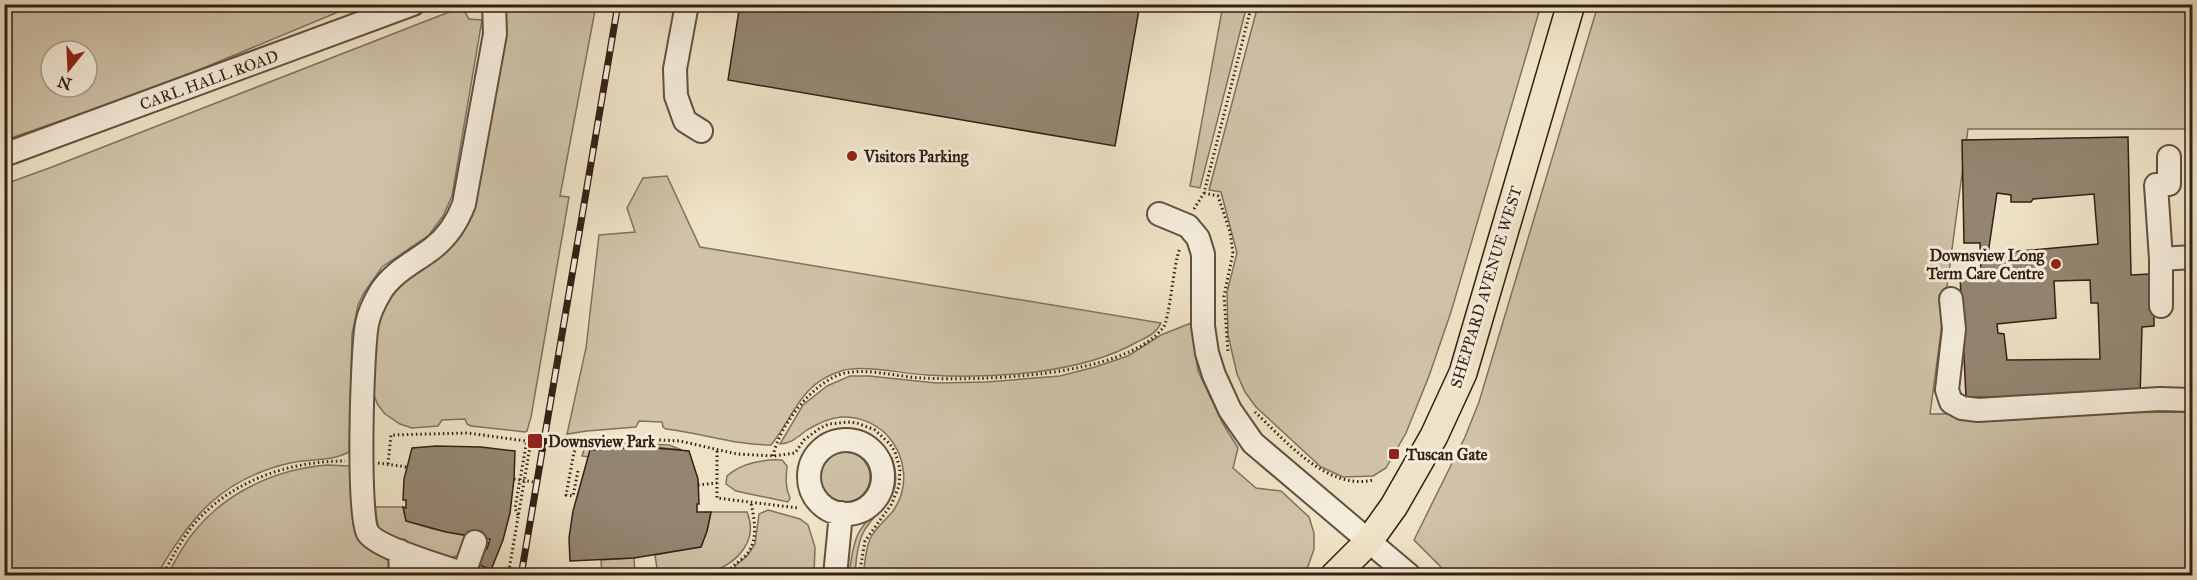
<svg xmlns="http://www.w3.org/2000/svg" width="2197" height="580" font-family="'IM FELL Great Primer',serif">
<rect width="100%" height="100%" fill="#efe3c7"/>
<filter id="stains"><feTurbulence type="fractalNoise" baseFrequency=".00333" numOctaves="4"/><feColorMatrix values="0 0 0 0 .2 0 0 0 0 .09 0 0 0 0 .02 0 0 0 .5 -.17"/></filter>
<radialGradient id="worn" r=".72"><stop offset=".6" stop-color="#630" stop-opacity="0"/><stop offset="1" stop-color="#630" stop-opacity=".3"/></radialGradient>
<path fill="#cfc2a8" stroke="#80715e" stroke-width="1.5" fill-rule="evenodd" d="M4,5H355L153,89L5,140ZM51,51H87V87H51Z
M502,5H596L560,196L569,197L531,417L527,431L525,432L471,426L467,424L465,419L442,420L438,426L412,428L400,424L385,414L378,405L373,393L375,327L390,293L446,246Z
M1223,5H1247L1200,188L1190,186Z
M1258,5H1541L1451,312L1429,376L1406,433L1386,468L1373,476L1343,477L1321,467L1256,407L1245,392L1237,374L1228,335L1227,292L1237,253L1221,192L1209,190Z
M1598,5H2192V129H1968L1930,414L2192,412V575L1450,576L1414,540L1465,437L1479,402Z
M462,7L469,19L482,20L452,196L443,216L429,235L382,267L364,293L358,305L352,334L349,452C331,462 310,458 290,463C221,479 190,517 157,575H5V184L52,167Z
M667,176L700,247L1161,323C1156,334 1147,337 1137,342C1081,374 991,379 927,375C903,374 863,364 841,371C799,384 794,417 771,445C734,445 702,433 666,429L663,427L662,422L639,421L636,427L587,431L567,434L586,348L599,235L635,232L627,208L643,178Z
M1191,323L1198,371L1223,424L1238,448L1233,468L1256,488L1281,491L1309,517L1314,533V549L1305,575H1299L1295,572L1292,576L863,575C865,564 865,551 870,539C875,528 886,520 893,511C910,487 906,456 887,435C875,423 858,416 841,417C829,418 817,424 807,430C797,437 793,443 780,444L803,405L827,386L850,376H869L936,383L986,382L1060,376L1095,367L1128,356L1161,335Z
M615,443L669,445L682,450C652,445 621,446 591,450L588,457L582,456L585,447Z
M820 477a25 25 0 1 1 50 0a25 25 0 1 1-50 0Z
M892,458C906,500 878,504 863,533C857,546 856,561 855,575H849C851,561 852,547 858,534C872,507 905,498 889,459Z
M782,460L787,466C786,478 785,487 790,498L788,502L736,491L726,484L727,476C741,463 764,459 782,460Z
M327,465L350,466L355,471L390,564L392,576H167C175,561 183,545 194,532C226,492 276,469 327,465Z
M372,507H403L406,521L433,529L467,536L459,555L450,558L444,557L377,531Z
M768,510L800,519L808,525L815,547L814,574L739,575L735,573V566L747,556L755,544L759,514Z
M711,512H747C761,546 728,572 696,575C684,577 670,575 658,575L655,555L701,546L707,531Z
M634,558L635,575H602L601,560Z"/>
<path fill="#948571" stroke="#322013" stroke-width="1.5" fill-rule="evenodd" d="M740,4H1140L1115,146L728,80Z
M2128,137L2131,275L2150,274L2162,290L2172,289L2173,306L2154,307V326L2142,327L2140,398L1966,397L1960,276H1981L1980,243H1964L1962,140ZM1997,193L2011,195V202H2031L2033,199L2094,194L2098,244L1988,254ZM2090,280L2091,303H2098L2100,359L2007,360L2004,334L1998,333L1997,324L2056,318L2054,281Z
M436,446L481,447L515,451L514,479L510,513L503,540L491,570L475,563L479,551L487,549L490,539L446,532L406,521L403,507L406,508V500H403L404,479L412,448Z
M645,447L689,451L698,479L699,504H697V512H711L707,531L701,547L634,558L570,561L569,538L573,511L590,450Z"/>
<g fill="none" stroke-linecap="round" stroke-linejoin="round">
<g stroke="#615140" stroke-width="26">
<path id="minor" d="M687,4L675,69L676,96L685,121L701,131
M4,155L413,4
M1159,214L1188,226L1198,238L1203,254V326L1207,353L1214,375L1230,410L1253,443L1410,576
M2161,259L2192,257
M1951,299L1954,329L1947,390L1951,402L1962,408L1978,410L2160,399L2192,400
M2161,306V259L2156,185L2169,184V157
M809 477a37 37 0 1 1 74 0a37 37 0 1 1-74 0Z
M400,551L401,576
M464,574C443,566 379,549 368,533C357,517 362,349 367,324C369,313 375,301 381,291C394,271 415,262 433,248C447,237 458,220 464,204L495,34L494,4
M463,576L475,542
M835,576L841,513"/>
</g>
<g stroke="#322013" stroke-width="30">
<path id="major" d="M1334,576L1369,541L1394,506L1434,436L1463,373L1571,4"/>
</g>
<path stroke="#322013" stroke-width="3" stroke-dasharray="1.5 3" stroke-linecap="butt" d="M1204,193L1218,196L1230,232L1233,253L1224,296L1228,352
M1194,209L1204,193L1252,4
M1255,412C1285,440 1327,491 1373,480
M717,451V498L798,508
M773,456C779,426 814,380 845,373C869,368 898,377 922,378C982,381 1123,377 1163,328C1170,319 1173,265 1180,248
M378,463L407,467
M388,464L391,435L468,433L540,443
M578,471L573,496L566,495L574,452L581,443L585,442L598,439L624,438L680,441L737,454L774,456L795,453L804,440L820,428L829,424L848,422L857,423L875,430L890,444L895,452L900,469L899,486L891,505L865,541L859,576
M514,479L533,482
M698,485L717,483
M518,515L515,508L527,440
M162,576C172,558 181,540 194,524C231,481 289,461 345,461
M508,576L531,441
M726,576C730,567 736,564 743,558C759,544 755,522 751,503"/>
<use href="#minor" stroke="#f5eddb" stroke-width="22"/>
<use href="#major" stroke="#efe3c7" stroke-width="27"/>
<g stroke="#322013" stroke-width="7">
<path id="rail" d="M521,576L618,4"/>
</g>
<use href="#rail" stroke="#f5eddb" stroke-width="4.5" stroke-dasharray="14" stroke-linecap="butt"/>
</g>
<g fill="#8f2418" stroke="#f5eddb" stroke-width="2">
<circle cx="852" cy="156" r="6"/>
<circle cx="2056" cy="264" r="6"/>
<rect x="527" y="433" width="16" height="16" rx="3"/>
<rect x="1388" y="448" width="12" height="12" rx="3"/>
</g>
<g text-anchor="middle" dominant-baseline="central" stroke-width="6" stroke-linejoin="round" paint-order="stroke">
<g font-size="16" fill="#322013" stroke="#f5eddb">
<text transform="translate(209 80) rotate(-20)">CARL HALL ROAD</text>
<text transform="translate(1486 287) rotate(-73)">SHEPPARD AVENUE WEST</text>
</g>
<g font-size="16" font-weight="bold" fill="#322013" stroke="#f5eddb" text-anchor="start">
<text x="864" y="156">Visitors Parking</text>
<text x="2044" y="255" text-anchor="end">Downsview Long<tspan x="2044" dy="18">Term Care Centre</tspan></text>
<text x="548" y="441">Downsview Park</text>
<text x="1406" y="454">Tuscan Gate</text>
</g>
</g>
<rect width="2197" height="580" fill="none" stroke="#efe3c7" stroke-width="24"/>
<rect x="6" y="6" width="2185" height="568" fill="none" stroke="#322013" stroke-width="3"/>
<rect x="12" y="12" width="2173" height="556" fill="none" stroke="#322013" stroke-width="1.5"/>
<g transform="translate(69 69) rotate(198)"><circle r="28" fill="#f5eddb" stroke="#a79b8b" stroke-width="1.5"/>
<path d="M0-4.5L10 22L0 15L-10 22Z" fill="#8f2418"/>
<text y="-9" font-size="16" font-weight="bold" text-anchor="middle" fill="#322013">N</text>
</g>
<rect width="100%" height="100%" filter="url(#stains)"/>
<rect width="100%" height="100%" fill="url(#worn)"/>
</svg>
